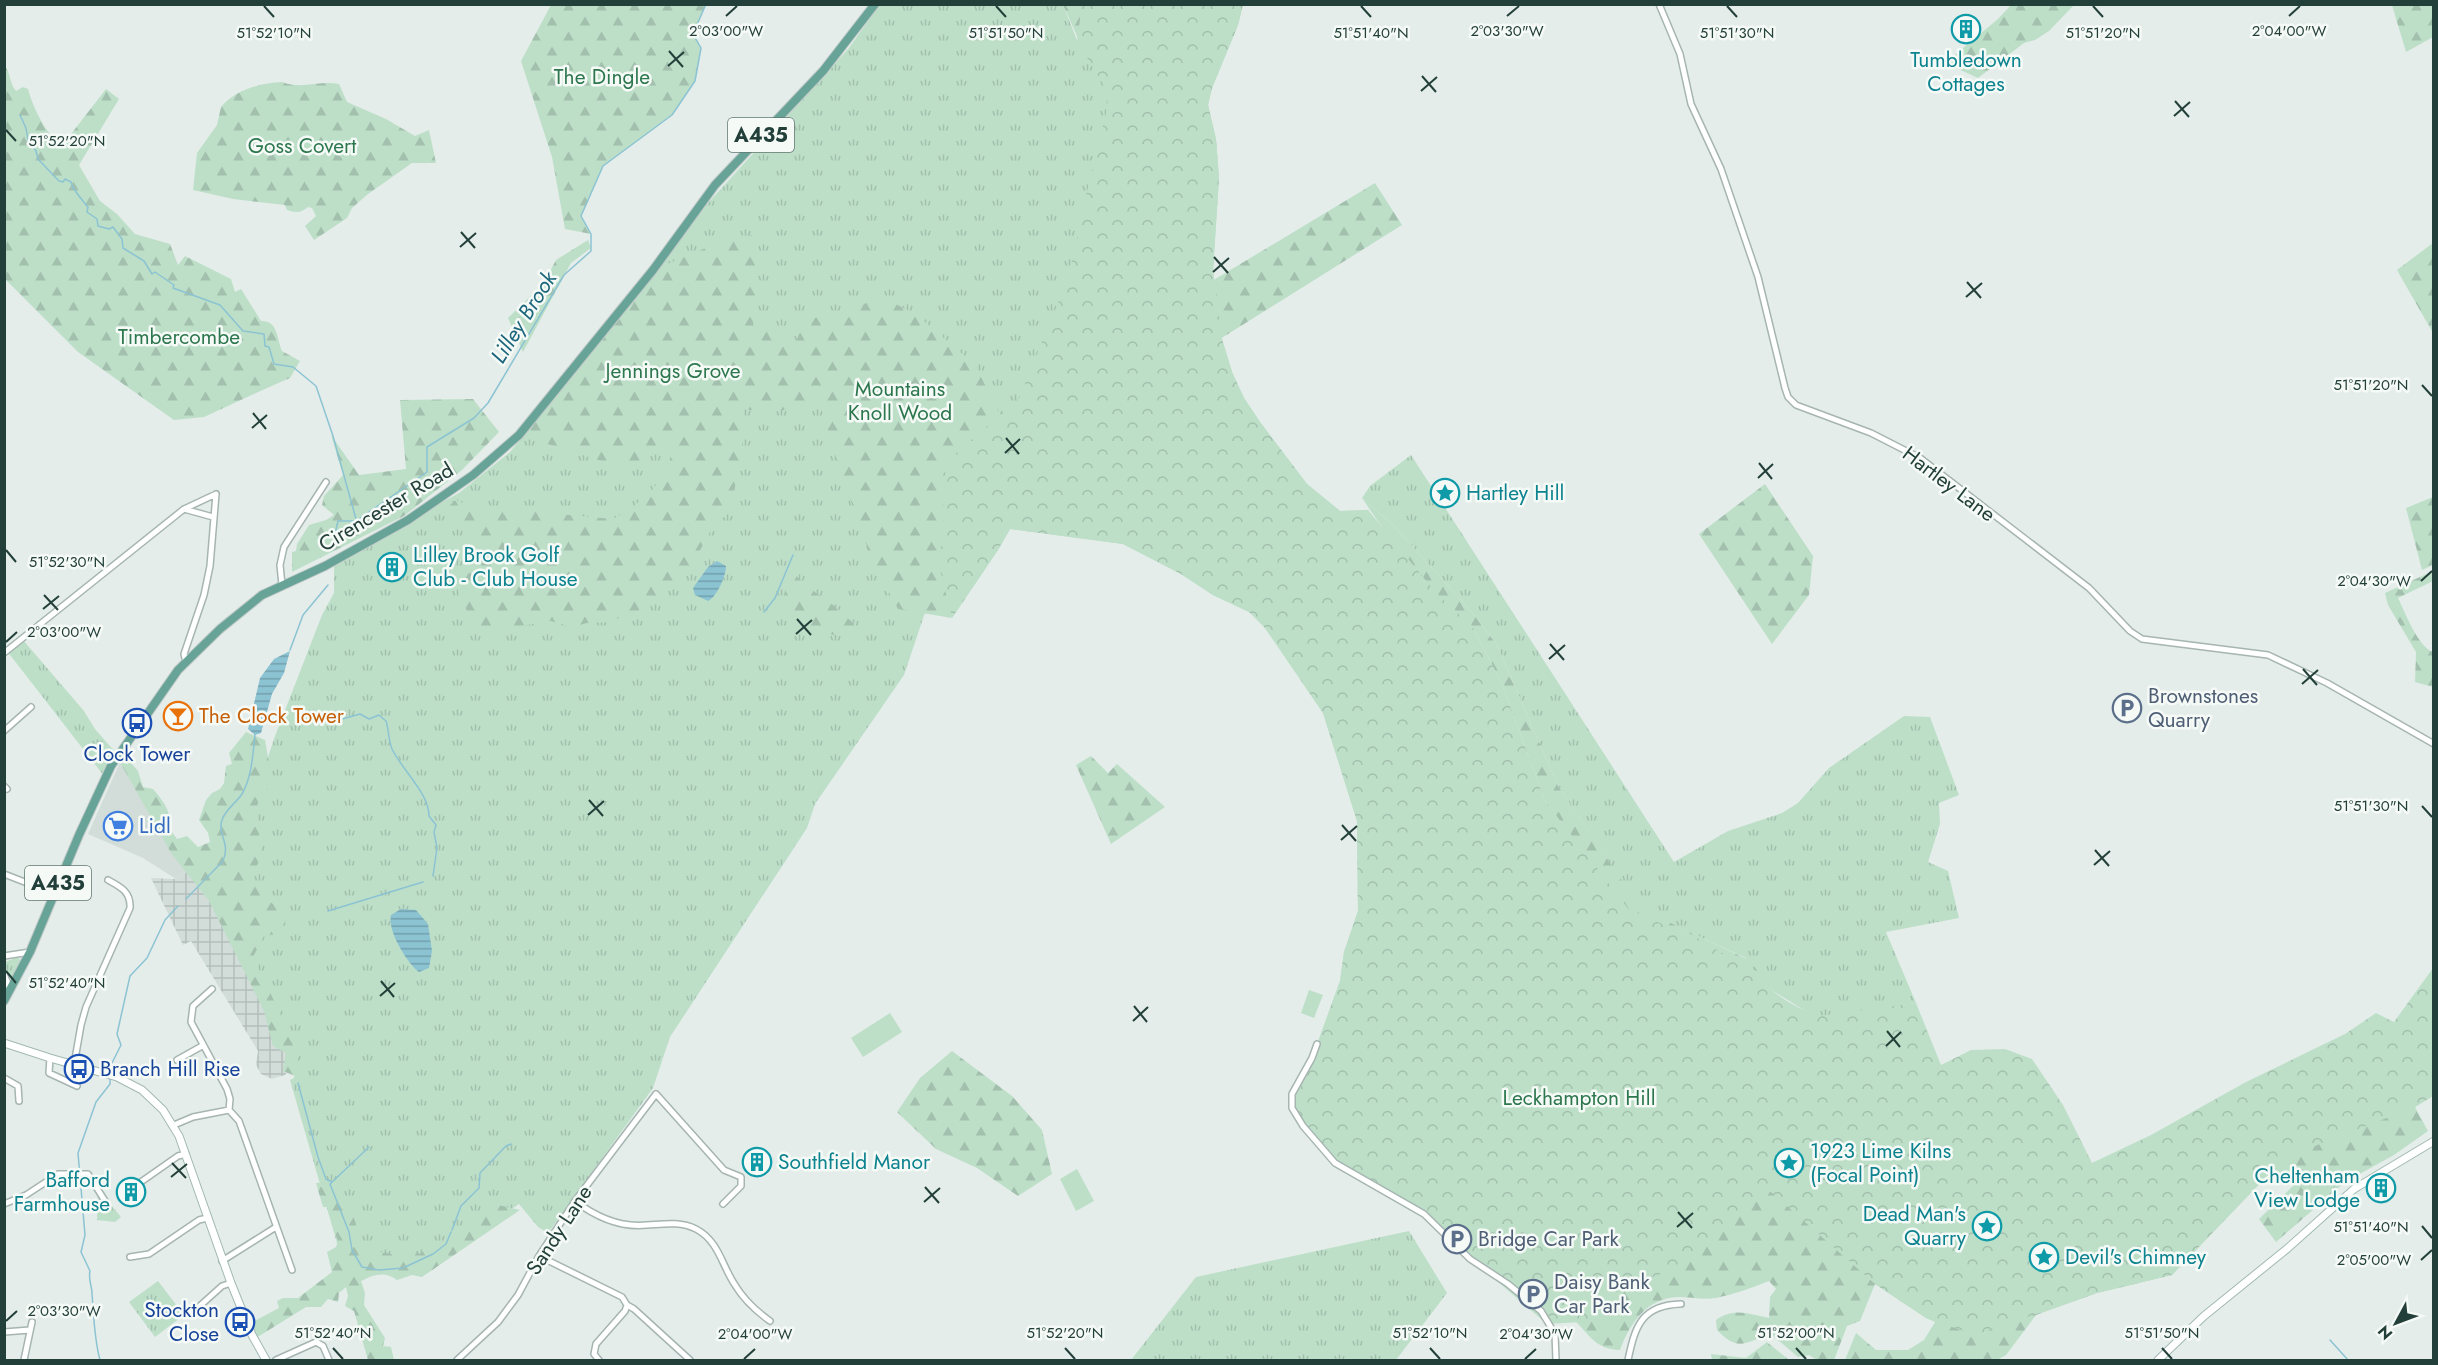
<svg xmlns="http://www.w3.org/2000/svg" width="2438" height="1365" font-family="Jost,sans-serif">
<defs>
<pattern id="industrial-grid" width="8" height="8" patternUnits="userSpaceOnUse" patternTransform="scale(1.5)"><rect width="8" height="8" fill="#d2ddd9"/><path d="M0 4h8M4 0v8" fill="none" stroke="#b4bfbb"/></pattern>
<pattern id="grass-tufts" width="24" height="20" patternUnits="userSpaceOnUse" patternTransform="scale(1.5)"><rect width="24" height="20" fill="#bddfc8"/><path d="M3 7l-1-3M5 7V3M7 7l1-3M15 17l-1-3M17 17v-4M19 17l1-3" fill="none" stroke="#a2c0ad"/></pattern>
<pattern id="forest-firs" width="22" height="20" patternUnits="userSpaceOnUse" patternTransform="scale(1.5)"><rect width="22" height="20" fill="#bddfc8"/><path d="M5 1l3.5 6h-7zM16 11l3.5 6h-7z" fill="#a2c0ad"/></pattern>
<pattern id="park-crowns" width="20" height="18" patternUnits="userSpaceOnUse" patternTransform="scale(1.5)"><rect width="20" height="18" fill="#bddfc8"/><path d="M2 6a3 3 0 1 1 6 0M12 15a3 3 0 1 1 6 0" fill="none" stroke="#a2c0ad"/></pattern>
<pattern id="water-rules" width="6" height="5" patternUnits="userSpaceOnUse" patternTransform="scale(1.5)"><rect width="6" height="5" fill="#8cc3d3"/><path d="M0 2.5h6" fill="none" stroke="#72a0ac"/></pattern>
</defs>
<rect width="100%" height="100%" fill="#e4edea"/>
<path fill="#d2ddd9" d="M121,760L190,870L176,879L143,858L88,834Z"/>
<path fill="url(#industrial-grid)" d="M190,870L206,873L288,1050L290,1069L285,1075L272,1079L261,1074L256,1065L258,1051L191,941L183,945L151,878L176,879Z"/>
<path fill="url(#grass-tufts)" d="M1243,4L1238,25L1212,88L1208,105L1216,139L1219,178L1213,271L1222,339L1232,372L1244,398L1260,422L1307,484L1340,511L1368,510L1392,542L1472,626L1312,1058L1340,981L1344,952L1358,911L1357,821L1323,713L1268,631L1249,612L1213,595L1181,574L1123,544L1010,529L998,550L952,618L939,571L904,675L815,804L807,828L670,1037L653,1088L548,1233L538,1227L519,1204L444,1253L348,1281L290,1080L294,1078L295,1072L220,902L275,736L322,615L334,593V561L459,493L510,452L602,341L708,203L849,48L879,5H1063L1077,40Z
M1411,455L1674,862L1728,831L1782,813L1798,803L1829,768L1904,716L1930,717L1959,795L1939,803L1940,824L1928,862L1948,871L1959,918L1886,932L1916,1003L1885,1008L1941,1065L2090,1164L1807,1012L1773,991L1746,958L1641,910L1558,786L1497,645L1471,611L1392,524L1362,498L1370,486Z
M23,640L84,711L95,729L116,753L104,776L7,651Z
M18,957L21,961L13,978H10L7,975L5,962Z
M98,1189L121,1217L115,1222L97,1220Z
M1409,1231L1447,1293L1396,1360H1131L1196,1277Z
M158,1281L184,1315L155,1337L129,1302Z"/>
<path fill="url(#forest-firs)" d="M2012,4L2074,5L2049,31L2035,40L2024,43L1978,78L1945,63L1998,19Z
M551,5H706L693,34L701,48L695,81L672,115L603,166L581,216L591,234L565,229L552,157L521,61Z
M1063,5H1096L1082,47Z
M2392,5H2433V37L2406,52Z
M4,65C11,72 9,83 16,91L23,87L28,89C34,111 45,131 61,147L106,89L119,99L79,165L100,201L117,214L135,234L170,244L178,265L185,256L231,279L235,292L241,289L261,321C278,320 277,339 282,351L300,361L290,378L267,388L204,417L174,420L78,352L5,279Z
M282,82C301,90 320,80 339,84L347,102L386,119L415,136L429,130L436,163H412L368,194L352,208L347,218L314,240L305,226L316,216L312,208L308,207C301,213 296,213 287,210L285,205L233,199L193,190L197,153L217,125L221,107C235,90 260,83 282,82Z
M1375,183L1402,225L1220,339L1212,281Z
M752,235L757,268L753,325L795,344L805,321L884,298L917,315L975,365L1000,415L946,462L940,569L952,618L898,609L873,563L838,465L823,412L814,405L799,403C781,415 764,412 743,409L742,448L733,498L725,516L712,528L689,571L678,584L654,599L644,609L627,614L610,622L587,623L572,627L551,621L477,633L458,591L459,575L470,573L469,565L477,563C470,537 470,528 445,516L443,511L456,500L472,507L501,508L504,515L524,511L613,519L633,507L652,490L667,472L672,450L655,452L627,469L519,435L653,270L725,240Z
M588,240L591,248L571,263L523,352L508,318L543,284L556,260Z
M2433,243V333L2397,270Z
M473,399L499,432L462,470L404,516L292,572V552L296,551L297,544L309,525L326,520L334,515L322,505L324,496L343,475L331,435L359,475L406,469L400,400Z
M1765,484L1813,556L1809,595L1772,644L1699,534Z
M2433,497V565L2422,570L2406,508Z
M1362,498L1392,524L1471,611L1497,645L1558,786L1641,909L1749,960L1773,991L1772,1001L2090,1164L2106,1157L2148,1198L2433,1096L2415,1107L2428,1131L2394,1155L2345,1182L2276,1242L2259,1219L2293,1186L2274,1169L2172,1275L2097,1293L2036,1315L2006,1355L1997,1360H1845L1856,1333L1876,1350H1908L1924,1340L1935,1322L1926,1318L1875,1284L1860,1321L1847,1326L1834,1360H1817L1809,1355L1798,1357L1771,1334C1745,1342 1739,1353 1717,1330L1716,1320C1733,1307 1750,1314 1769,1318L1770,1297L1776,1289L1769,1281C1752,1288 1734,1294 1716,1298C1704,1300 1690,1297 1678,1297C1647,1298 1630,1323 1620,1350C1595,1349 1591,1336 1575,1321L1570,835L1545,801L1502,684L1472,626L1437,594L1392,542Z
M2433,571V581L2398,598C2405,612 2418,647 2433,652V687L2415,682L2416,652L2388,605L2385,593Z
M794,573C807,590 829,599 844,615C849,620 854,622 857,629C832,652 768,606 789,574Z
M246,732L265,740L271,774L267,790L259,800L256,809L262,857C243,883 261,900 286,910L285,926L276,934L264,936L253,957C265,985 303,1051 300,1078L283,1071L286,1053L273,1046L264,1011L209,901L171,853L121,764L125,756L138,771L143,787L153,789C163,801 172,811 169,828L177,839L187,836L198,847L210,842L208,833L199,820L206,800L212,793L220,789L224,783L226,766L232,764L229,753Z
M1091,756L1108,773L1117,764L1165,807L1111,844L1076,765Z
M952,1051L1012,1096L1042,1130L1052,1174L1018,1196L977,1168L936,1149L897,1112L920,1078Z
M328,1182L336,1203L344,1198C352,1213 359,1225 358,1242L369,1241L377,1251L392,1254L409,1247L419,1254L429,1248L434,1249L460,1233L464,1224L494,1204L520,1210L422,1277L412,1275L397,1280C385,1271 374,1274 361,1281L365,1293L364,1305L385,1338L383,1346L391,1347L394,1360H368L354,1311L345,1306L348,1296L346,1287L339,1293L338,1302L328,1299L321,1307H306L256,1338L249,1324L279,1308L277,1301L283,1298H298L332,1272L327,1252L336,1247L338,1241L327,1207H323L316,1183Z
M1767,1342L1789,1360H1712L1711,1354L1746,1358Z"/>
<path fill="url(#park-crowns)" d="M1082,5H1243L1238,25L1212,88L1208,105L1216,139L1219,178L1213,271L1222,339L1232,372L1244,398L1260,422L1307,484L1340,511L1368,510L1437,594L1472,626L1502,684L1545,801L1634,916L1641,910L1657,922L1689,933L1730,958L1749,960C1760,987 1792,1007 1819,1016L1916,1003L1941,1065L1971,1050L2005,1049L2032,1059L2063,1105L2092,1163L2151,1135L2246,1082L2345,1034L2376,1013L2394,1022L2433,968V1096L2415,1107L2284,1158L2172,1275L2097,1293L1975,1335L1926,1318L1875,1284L1764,1186L1675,1269L1627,1286L1600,1321L1547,1324L1461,1250L1435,1223L1335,1163L1296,1116L1291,1100L1312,1058L1340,981L1344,952L1358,911L1357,821L1323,713L1260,621L1249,612L1213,595L1181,574L1123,544L1010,529L998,550L952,618L940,569L946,462L1019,398L1062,293L1074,255L1081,216L1107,109L1106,89L1077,41Z"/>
<path fill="#bddfc8" d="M1309,990L1323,995L1314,1018L1301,1013Z
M890,1013L902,1032L863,1057L851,1038Z
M1077,1169L1094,1201L1076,1211L1060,1179Z"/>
<path fill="url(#water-rules)" d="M717,561L726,566C726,576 717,597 708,601L695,595L693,588L708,567Z
M290,651L284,673L272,694L261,733L255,735L248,729L260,678L274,659Z
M401,909L416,910L428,924L432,951L429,968L419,972C407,963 387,930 391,915Z"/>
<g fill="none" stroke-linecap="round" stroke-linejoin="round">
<path stroke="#8cc3d3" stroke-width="1.5" d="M20,115L26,128L28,140L36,151L38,159L59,181L63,182L65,179L71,182C73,190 82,200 88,207L87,212L97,219L98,226L109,229L113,227L122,239L123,248L144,261L152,274L155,272L174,285L173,288L220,305L243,331L264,334L265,346L269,347L274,364L293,367L316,386L333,436L356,519
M332,547L338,521H356L427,472V447L474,418L488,403L564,275L591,251V234L581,216L603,166L672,115L695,81L701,48L693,34L706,4
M764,612L775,598L793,555
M290,650L303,615L328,585
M340,722L342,719L360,714L369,719L379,715L386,721C389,730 388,739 392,749C402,770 429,793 429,816L436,825L434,832L437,848L433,876
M186,899L223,861C231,843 217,835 222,820C225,810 236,803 242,794C252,777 253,753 255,734
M328,911L423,882
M110,1073L111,1065L121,1045L117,1034L130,976L147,958L165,920L178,906
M298,1083L318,1157L326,1179L332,1182
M369,1147L330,1184L349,1232L352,1250L362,1267L379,1270L403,1268L433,1254L446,1244L451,1232
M452,1230L461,1206L479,1188L480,1173L506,1146L511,1144
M2330,1340L2348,1360
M100,1360C94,1338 94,1317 92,1294C92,1285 88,1280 90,1271L81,1252L85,1235L78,1153L96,1102L110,1084V1078"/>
<g stroke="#a6b5b1" stroke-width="8">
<path id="street" d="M1659,4L1680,54L1691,104L1721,169L1758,277L1785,388L1788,397L1796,405L1871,433L1920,458L2089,588L2130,631L2142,639L2268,655L2327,683L2434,744
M184,509L213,517
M282,585L280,565L284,547L326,482
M4,653L184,509L216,494
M186,662L184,654L204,595L210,566L216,494
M4,731L31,707
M4,786L7,789
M4,874L53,893
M4,956L30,952
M4,974L10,989
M212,989L193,1006L191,1022L227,1089L230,1099L229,1110
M1317,1044L1312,1058L1292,1094V1108L1303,1126L1335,1163L1424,1214L1470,1259L1508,1284L1541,1311L1555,1334L1556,1360
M50,1058L49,1073L77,1086
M177,1060L202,1046
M74,1065L81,1025L86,1007L130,908C131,892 121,887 108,880
M4,1078L18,1086L19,1101
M174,1125L193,1117L229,1110L239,1121L292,1270
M138,1184L178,1156L186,1154
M575,1201C596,1217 619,1228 647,1225C664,1224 680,1221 696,1229C719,1241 722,1266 735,1285C744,1300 756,1311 770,1321
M4,1204L26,1195L58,1174H88L105,1201
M539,1256L622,1297L627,1305L634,1309L690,1360
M130,1257L149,1254L199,1220L207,1218
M222,1261L276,1227
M192,1313L222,1286L231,1283
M4,1332L30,1330
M24,1360L32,1322
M276,1360L316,1342L323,1346L329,1360
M457,1360L498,1322L518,1295L539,1256L575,1201L656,1094L724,1170L741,1177V1186L723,1204
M599,1360L594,1354L596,1344L625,1311L627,1305
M1628,1360C1635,1327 1641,1305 1681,1304"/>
</g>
<g stroke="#a2b9b3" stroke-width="9">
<path id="secondary" d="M4,1043L50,1058L117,1077L142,1090L163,1110L179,1136L231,1283L252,1335L266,1360
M2158,1360L2204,1316L2288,1248L2354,1189L2434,1141"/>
</g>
<g stroke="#c1c9c8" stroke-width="10">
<path id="primary" d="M4,1001L30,952L79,835L111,766L178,670L220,629L262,595L325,566L408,520L473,475L519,435L653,270L715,185L823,71L875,4"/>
</g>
<use href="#street" stroke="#fff" stroke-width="5"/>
<use href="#secondary" stroke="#fff" stroke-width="7"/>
<use href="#primary" stroke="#68a398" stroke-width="8"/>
</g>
<path fill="none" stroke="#233f39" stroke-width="2" d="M264,6L274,17M996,6L1006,17M1361,6L1371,17M1727,6L1737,17M2093,6L2103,17M726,16L737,6M1507,16L1519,6M2289,16L2300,6M669,51L683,67M668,66L684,52M1422,76L1436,92M1421,91L1437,77M2175,101L2189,117M2174,116L2190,102M6,130L16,141M461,232L475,248M460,247L476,233M1214,257L1228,273M1213,272L1229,258M1967,282L1981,298M1966,297L1982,283M2422,385L2432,396M253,413L266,429M252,428L267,415M1006,438L1019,454M1005,453L1020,439M1759,463L1772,479M1758,478L1773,464M6,550L16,562M2421,581L2432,571M44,595L58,610M43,609L59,596M797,619L811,635M796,634L812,620M6,642L17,632M1550,644L1564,660M1549,659L1565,645M2303,669L2317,685M2302,684L2318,670M589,800L603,816M2422,806L2432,817M588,815L604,801M1342,825L1356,841M1341,840L1357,826M2095,850L2109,866M2094,865L2110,851M6,971L16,983M381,981L394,997M380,996L395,983M1134,1006L1147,1022M1133,1021L1148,1007M1887,1031L1900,1047M1886,1046L1901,1032M172,1163L186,1178M171,1177L187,1164M925,1187L939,1203M924,1202L940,1188M1678,1212L1692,1228M2422,1226L2432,1238M1677,1227L1693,1213M2421,1260L2432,1250M6,1321L17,1311M333,1348L343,1359M1065,1348L1075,1359M1430,1348L1440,1359M1796,1348L1806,1359M2162,1348L2172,1359M744,1359L755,1349M1525,1359L1536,1349"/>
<defs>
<g id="building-ring" transform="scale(1.5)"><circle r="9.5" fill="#f5faf7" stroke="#0f9aa8" stroke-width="1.5"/><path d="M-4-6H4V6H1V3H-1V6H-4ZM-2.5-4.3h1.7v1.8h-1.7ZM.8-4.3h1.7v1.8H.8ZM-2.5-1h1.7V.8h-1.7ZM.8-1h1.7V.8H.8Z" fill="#0f9aa8"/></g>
<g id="sight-ring" transform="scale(1.5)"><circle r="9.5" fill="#f5faf7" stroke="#0f9aa8" stroke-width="1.5"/><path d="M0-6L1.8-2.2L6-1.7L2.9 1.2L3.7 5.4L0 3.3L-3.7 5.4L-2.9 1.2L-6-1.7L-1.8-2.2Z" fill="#0f9aa8"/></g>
<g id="parking-ring" transform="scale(1.5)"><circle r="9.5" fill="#f5faf7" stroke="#5c6f8a" stroke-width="1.5"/><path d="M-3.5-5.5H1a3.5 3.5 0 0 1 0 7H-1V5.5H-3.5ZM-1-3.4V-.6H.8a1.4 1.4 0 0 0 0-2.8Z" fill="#5c6f8a"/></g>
<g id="bar-ring" transform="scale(1.5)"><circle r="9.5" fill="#f5faf7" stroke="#e8710a" stroke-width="1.5"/><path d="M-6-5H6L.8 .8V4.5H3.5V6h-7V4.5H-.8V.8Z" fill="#e8710a"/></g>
<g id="bus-ring" transform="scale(1.5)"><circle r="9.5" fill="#f5faf7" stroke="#1a4fb4" stroke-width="1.5"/><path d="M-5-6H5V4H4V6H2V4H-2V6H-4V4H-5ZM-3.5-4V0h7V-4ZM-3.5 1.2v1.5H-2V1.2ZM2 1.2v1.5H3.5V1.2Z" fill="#1a4fb4"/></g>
<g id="supermarket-ring" transform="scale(1.5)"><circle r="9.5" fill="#f5faf7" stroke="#3f7fe0" stroke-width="1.5"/><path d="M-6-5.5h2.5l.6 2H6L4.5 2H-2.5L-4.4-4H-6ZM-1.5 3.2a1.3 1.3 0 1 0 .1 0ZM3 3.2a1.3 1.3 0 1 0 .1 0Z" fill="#3f7fe0"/></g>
</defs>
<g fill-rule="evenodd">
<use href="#building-ring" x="1966" y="29"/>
<use href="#sight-ring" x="1445" y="493"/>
<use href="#building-ring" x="392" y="567"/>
<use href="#parking-ring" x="2127" y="708"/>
<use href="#bar-ring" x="178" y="716"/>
<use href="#bus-ring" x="137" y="723"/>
<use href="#supermarket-ring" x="118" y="826"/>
<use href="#bus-ring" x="79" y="1069"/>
<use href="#building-ring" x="757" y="1162"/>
<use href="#sight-ring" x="1789" y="1163"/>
<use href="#building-ring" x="2381" y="1188"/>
<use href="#building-ring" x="131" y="1192"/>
<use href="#sight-ring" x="1987" y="1226"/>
<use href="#parking-ring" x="1457" y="1239"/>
<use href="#sight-ring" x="2044" y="1257"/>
<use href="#parking-ring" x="1533" y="1294"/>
<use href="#bus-ring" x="240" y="1322"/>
</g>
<g text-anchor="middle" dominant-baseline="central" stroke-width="5" stroke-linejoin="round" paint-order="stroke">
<g fill="#f5faf7" stroke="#627772" stroke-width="1.5">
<rect x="728" y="118" width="66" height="34" rx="4.5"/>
<rect x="25" y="866" width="66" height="34" rx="4.5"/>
</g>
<g font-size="20" font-weight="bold" fill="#233f39">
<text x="761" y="135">A435</text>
<text x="58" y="883">A435</text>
</g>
<g font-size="21" fill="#0d838f" stroke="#f5faf7" text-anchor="start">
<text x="1966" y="60" text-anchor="middle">Tumbledown<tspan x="1966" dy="24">Cottages</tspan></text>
<text x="1466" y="493">Hartley Hill</text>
<text x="413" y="555">Lilley Brook Golf<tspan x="413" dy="24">Club - Club House</tspan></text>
<text x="1810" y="1151">1923 Lime Kilns<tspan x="1810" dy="24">(Focal Point)</tspan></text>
<text x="778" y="1162">Southfield Manor</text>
<text x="2360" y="1176" text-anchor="end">Cheltenham<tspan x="2360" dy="24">View Lodge</tspan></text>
<text x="110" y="1180" text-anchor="end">Bafford<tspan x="110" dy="24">Farmhouse</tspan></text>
<text x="1966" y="1214" text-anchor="end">Dead Man's<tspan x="1966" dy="24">Quarry</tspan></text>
<text x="2065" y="1257">Devil's Chimney</text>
</g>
<g font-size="21" fill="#2d774e" stroke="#f5faf7">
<text x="602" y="77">The Dingle</text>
<text x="302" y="146">Goss Covert</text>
<text x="179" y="337">Timbercombe</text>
<text x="673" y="371">Jennings Grove</text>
<text x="900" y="389">Mountains<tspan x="900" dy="24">Knoll Wood</tspan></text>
<text x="1579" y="1098">Leckhampton Hill</text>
</g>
<g font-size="21" fill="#233f39" stroke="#f5faf7">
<text transform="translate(1949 484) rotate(37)">Hartley Lane</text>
<text transform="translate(386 507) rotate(-31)">Cirencester Road</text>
<text transform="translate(559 1230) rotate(-57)">Sandy Lane</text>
</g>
<g font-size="21" fill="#4e5e75" stroke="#f5faf7" text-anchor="start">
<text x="2148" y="696">Brownstones<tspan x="2148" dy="24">Quarry</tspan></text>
<text x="1478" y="1239">Bridge Car Park</text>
<text x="1554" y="1282">Daisy Bank<tspan x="1554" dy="24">Car Park</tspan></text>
</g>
<g font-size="21" fill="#c56008" stroke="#f5faf7" text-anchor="start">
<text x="199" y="716">The Clock Tower</text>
</g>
<g font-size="21" fill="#164399" stroke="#f5faf7">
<text x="137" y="754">Clock Tower</text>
<text x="100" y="1069" text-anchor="start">Branch Hill Rise</text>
<text x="219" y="1310" text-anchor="end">Stockton<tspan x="219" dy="24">Close</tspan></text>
</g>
<g font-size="21" fill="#366cbe" stroke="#f5faf7" text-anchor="start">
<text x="139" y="826">Lidl</text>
</g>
<g font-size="22" font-style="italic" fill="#1c667c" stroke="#f5faf7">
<text transform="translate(523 317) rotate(-58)">Lilley Brook</text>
</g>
</g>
<g font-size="15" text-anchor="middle" fill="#233f39" stroke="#f5faf7" stroke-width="5" stroke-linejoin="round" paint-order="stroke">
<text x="726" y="36">2°03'00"W</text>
<text x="1507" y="36">2°03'30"W</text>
<text x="2289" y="36">2°04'00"W</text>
<text x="274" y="38">51°52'10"N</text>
<text x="1006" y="38">51°51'50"N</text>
<text x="1371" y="38">51°51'40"N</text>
<text x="1737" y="38">51°51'30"N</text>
<text x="2103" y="38">51°51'20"N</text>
<text x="67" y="146">51°52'20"N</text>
<text x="2371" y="390">51°51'20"N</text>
<text x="67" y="567">51°52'30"N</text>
<text x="2374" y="586">2°04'30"W</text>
<text x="64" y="637">2°03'00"W</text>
<text x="2371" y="811">51°51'30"N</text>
<text x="67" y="988">51°52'40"N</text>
<text x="2371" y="1232">51°51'40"N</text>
<text x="2374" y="1265">2°05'00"W</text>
<text x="64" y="1316">2°03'30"W</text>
<text x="333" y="1338">51°52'40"N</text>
<text x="1065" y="1338">51°52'20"N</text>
<text x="1430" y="1338">51°52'10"N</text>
<text x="1796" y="1338">51°52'00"N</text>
<text x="2162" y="1338">51°51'50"N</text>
<text x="755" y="1339">2°04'00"W</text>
<text x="1536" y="1339">2°04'30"W</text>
</g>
<rect width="2438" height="1365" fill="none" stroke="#233f39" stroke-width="12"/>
<g transform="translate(2396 1323) rotate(229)" stroke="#f5faf7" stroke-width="4.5" paint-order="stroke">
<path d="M0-4.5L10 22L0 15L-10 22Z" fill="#233f39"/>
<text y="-9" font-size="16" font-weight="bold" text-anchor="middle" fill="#233f39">N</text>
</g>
</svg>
